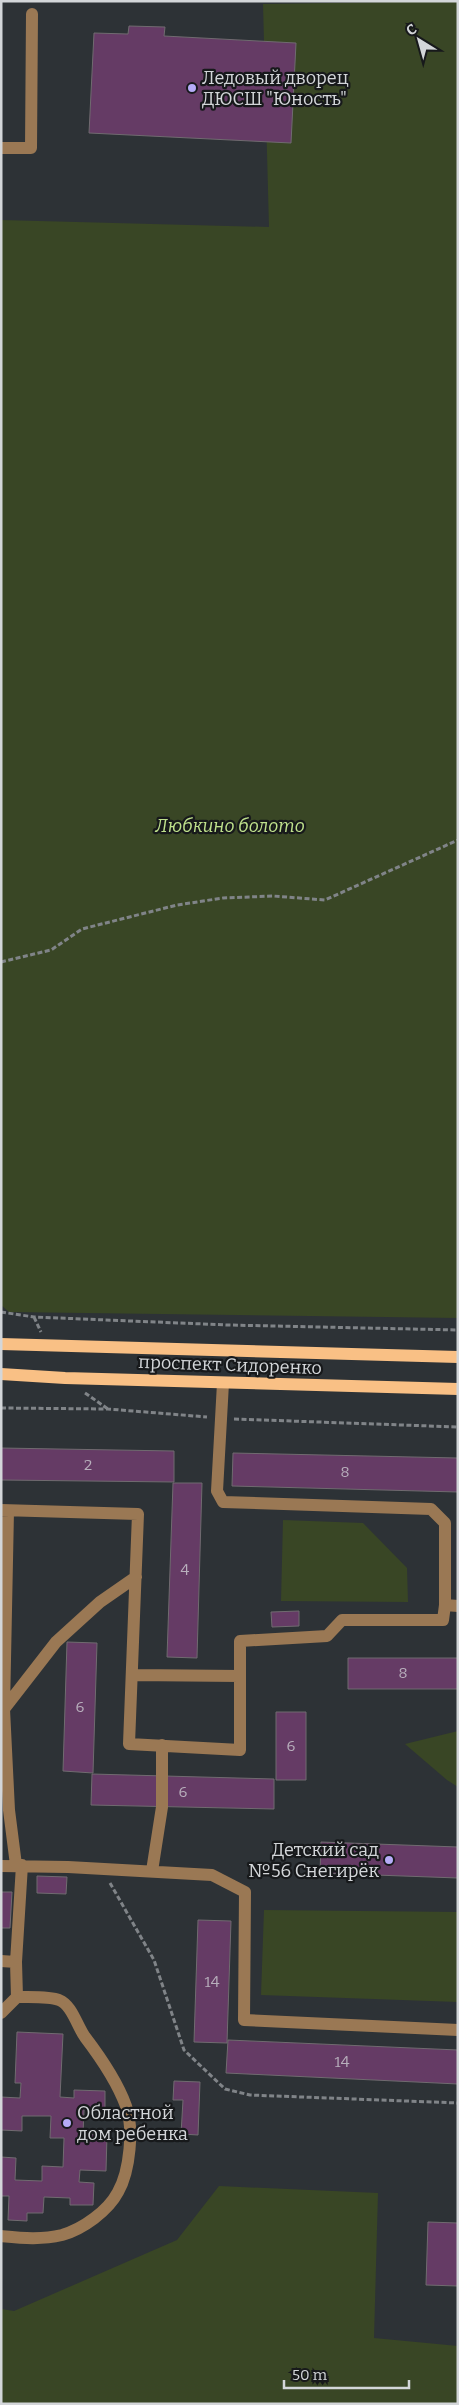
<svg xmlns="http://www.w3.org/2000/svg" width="459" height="2405" font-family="Bitter,serif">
<rect width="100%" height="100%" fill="#2d3236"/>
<path fill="#394625" d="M458,1V1318L9,1312L1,1305V220L269,227L263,4Z
M283,1520L363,1523L407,1568L408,1602L281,1601Z
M458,1731V1787L447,1780L405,1744Z
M264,1910L458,1912V2002L261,1995Z
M219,2186L378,2193L374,2338L458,2346V2404H1V2309L14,2311L177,2240Z"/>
<path fill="#653b65" stroke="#706b70" d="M129,26L165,27L164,36L296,43L291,143L89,133L94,33L128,34Z
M1,1448L174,1451V1482L1,1480Z
M233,1453L458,1458V1492L232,1486Z
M173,1483H202L197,1658L167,1657Z
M299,1611V1626L272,1627L271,1612Z
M67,1642L97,1643L93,1773L63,1771Z
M348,1658H458V1689H348Z
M276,1712H306V1780H276Z
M92,1774L274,1779V1809L91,1805Z
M321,1842L458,1847V1878L320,1873Z
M37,1876L67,1877L66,1894L37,1893Z
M1,1892H12L10,1928H1Z
M198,1920L231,1921L227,2043L194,2042Z
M17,2032L63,2034L60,2097L74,2098V2090L105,2091V2110L84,2109L83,2134L107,2135L106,2171L80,2170L79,2182L94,2183L93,2205H70V2198L44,2197L43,2213H27V2221L8,2220L9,2196H1V2157L16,2158L15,2180L42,2181V2166L63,2167L64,2138H50L51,2116H22V2131L1,2130V2097L20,2098L21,2083H15Z
M228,2040L458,2050V2084L226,2073Z
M174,2081L200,2082L198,2135L181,2134L183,2100H173Z
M428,2222L458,2223V2286L426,2285Z"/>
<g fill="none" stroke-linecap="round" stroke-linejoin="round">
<path stroke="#808488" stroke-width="3" stroke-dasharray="5 2.5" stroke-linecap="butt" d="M1,962L51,950L82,929L177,905L223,898L273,896L325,900L458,840
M1,1312L34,1317L228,1325L458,1330
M34,1317L41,1332
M85,1393L108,1409
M1,1408L108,1409L207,1417
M234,1419L458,1427
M110,1883L154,1960L184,2050L225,2089L250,2095L458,2103"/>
<path stroke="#9a7854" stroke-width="12" d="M1,148H31L32,14
M223,1383L217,1491L223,1502L431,1509L445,1523V1605
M1,1510L138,1514L129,1744L240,1750V1641L327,1636L342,1620H443L445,1605L458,1606
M8,1511L4,1709L9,1810L16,1865
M132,1675L240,1676
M4,1709L56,1642L100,1602L136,1577
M1,1866L68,1867L212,1875L245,1892L244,2020L458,2030
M152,1871L162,1807V1745
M1,1961L16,1962L17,1997L1,2013
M16,1962L22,1865
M1,2236C22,2238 41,2240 62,2235C83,2229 108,2211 118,2192C130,2171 134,2128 126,2106C117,2081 101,2058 85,2037C77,2026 72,2005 59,2000C50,1996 28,1997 17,1997"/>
<path stroke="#f9c085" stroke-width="12" d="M1,1344L458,1357
M1,1374L65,1378L458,1389"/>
</g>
<g fill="#b6acf8" stroke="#17191b" stroke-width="2">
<circle cx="192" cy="88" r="5"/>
<circle cx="389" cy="1860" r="5"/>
<circle cx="67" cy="2123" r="5"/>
</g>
<g text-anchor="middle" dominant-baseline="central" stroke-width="4.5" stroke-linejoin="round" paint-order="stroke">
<g font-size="15" fill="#b8afbc">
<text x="88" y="1465">2</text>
<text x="345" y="1472">8</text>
<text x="185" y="1570">4</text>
<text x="403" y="1673">8</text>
<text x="80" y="1707">6</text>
<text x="291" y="1746">6</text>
<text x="183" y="1792">6</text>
<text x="212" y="1982">14</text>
<text x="342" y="2062">14</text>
</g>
<g font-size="18" fill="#d3d6d9" stroke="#17191b" text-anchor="start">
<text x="202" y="78">Ледовый дворец<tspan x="202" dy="21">ДЮСШ "Юность"</tspan></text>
<text x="379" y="1850" text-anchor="end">Детский сад<tspan x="379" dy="21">№56 Снегирёк</tspan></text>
<text x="77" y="2113">Областной<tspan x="77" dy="21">дом ребенка</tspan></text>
</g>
<g font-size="18" font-style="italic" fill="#bfe18c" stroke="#17191b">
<text x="230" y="826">Любкино болото</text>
</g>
<g font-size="18" fill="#d3d6d9" stroke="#17191b">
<text transform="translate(230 1365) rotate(2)">проспект Сидоренко</text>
</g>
</g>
<rect width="459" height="2405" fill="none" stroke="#d3d6d9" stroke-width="5"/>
<g transform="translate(419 40) rotate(323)" stroke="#17191b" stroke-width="4" paint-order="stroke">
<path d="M0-4L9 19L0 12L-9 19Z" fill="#d3d6d9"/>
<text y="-8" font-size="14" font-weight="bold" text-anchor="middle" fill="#d3d6d9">С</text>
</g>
<path d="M284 2380v8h125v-8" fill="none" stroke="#d3d6d9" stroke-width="2.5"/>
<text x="292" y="2380" font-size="15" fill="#d3d6d9" stroke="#17191b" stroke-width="4" paint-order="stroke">50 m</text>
</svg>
